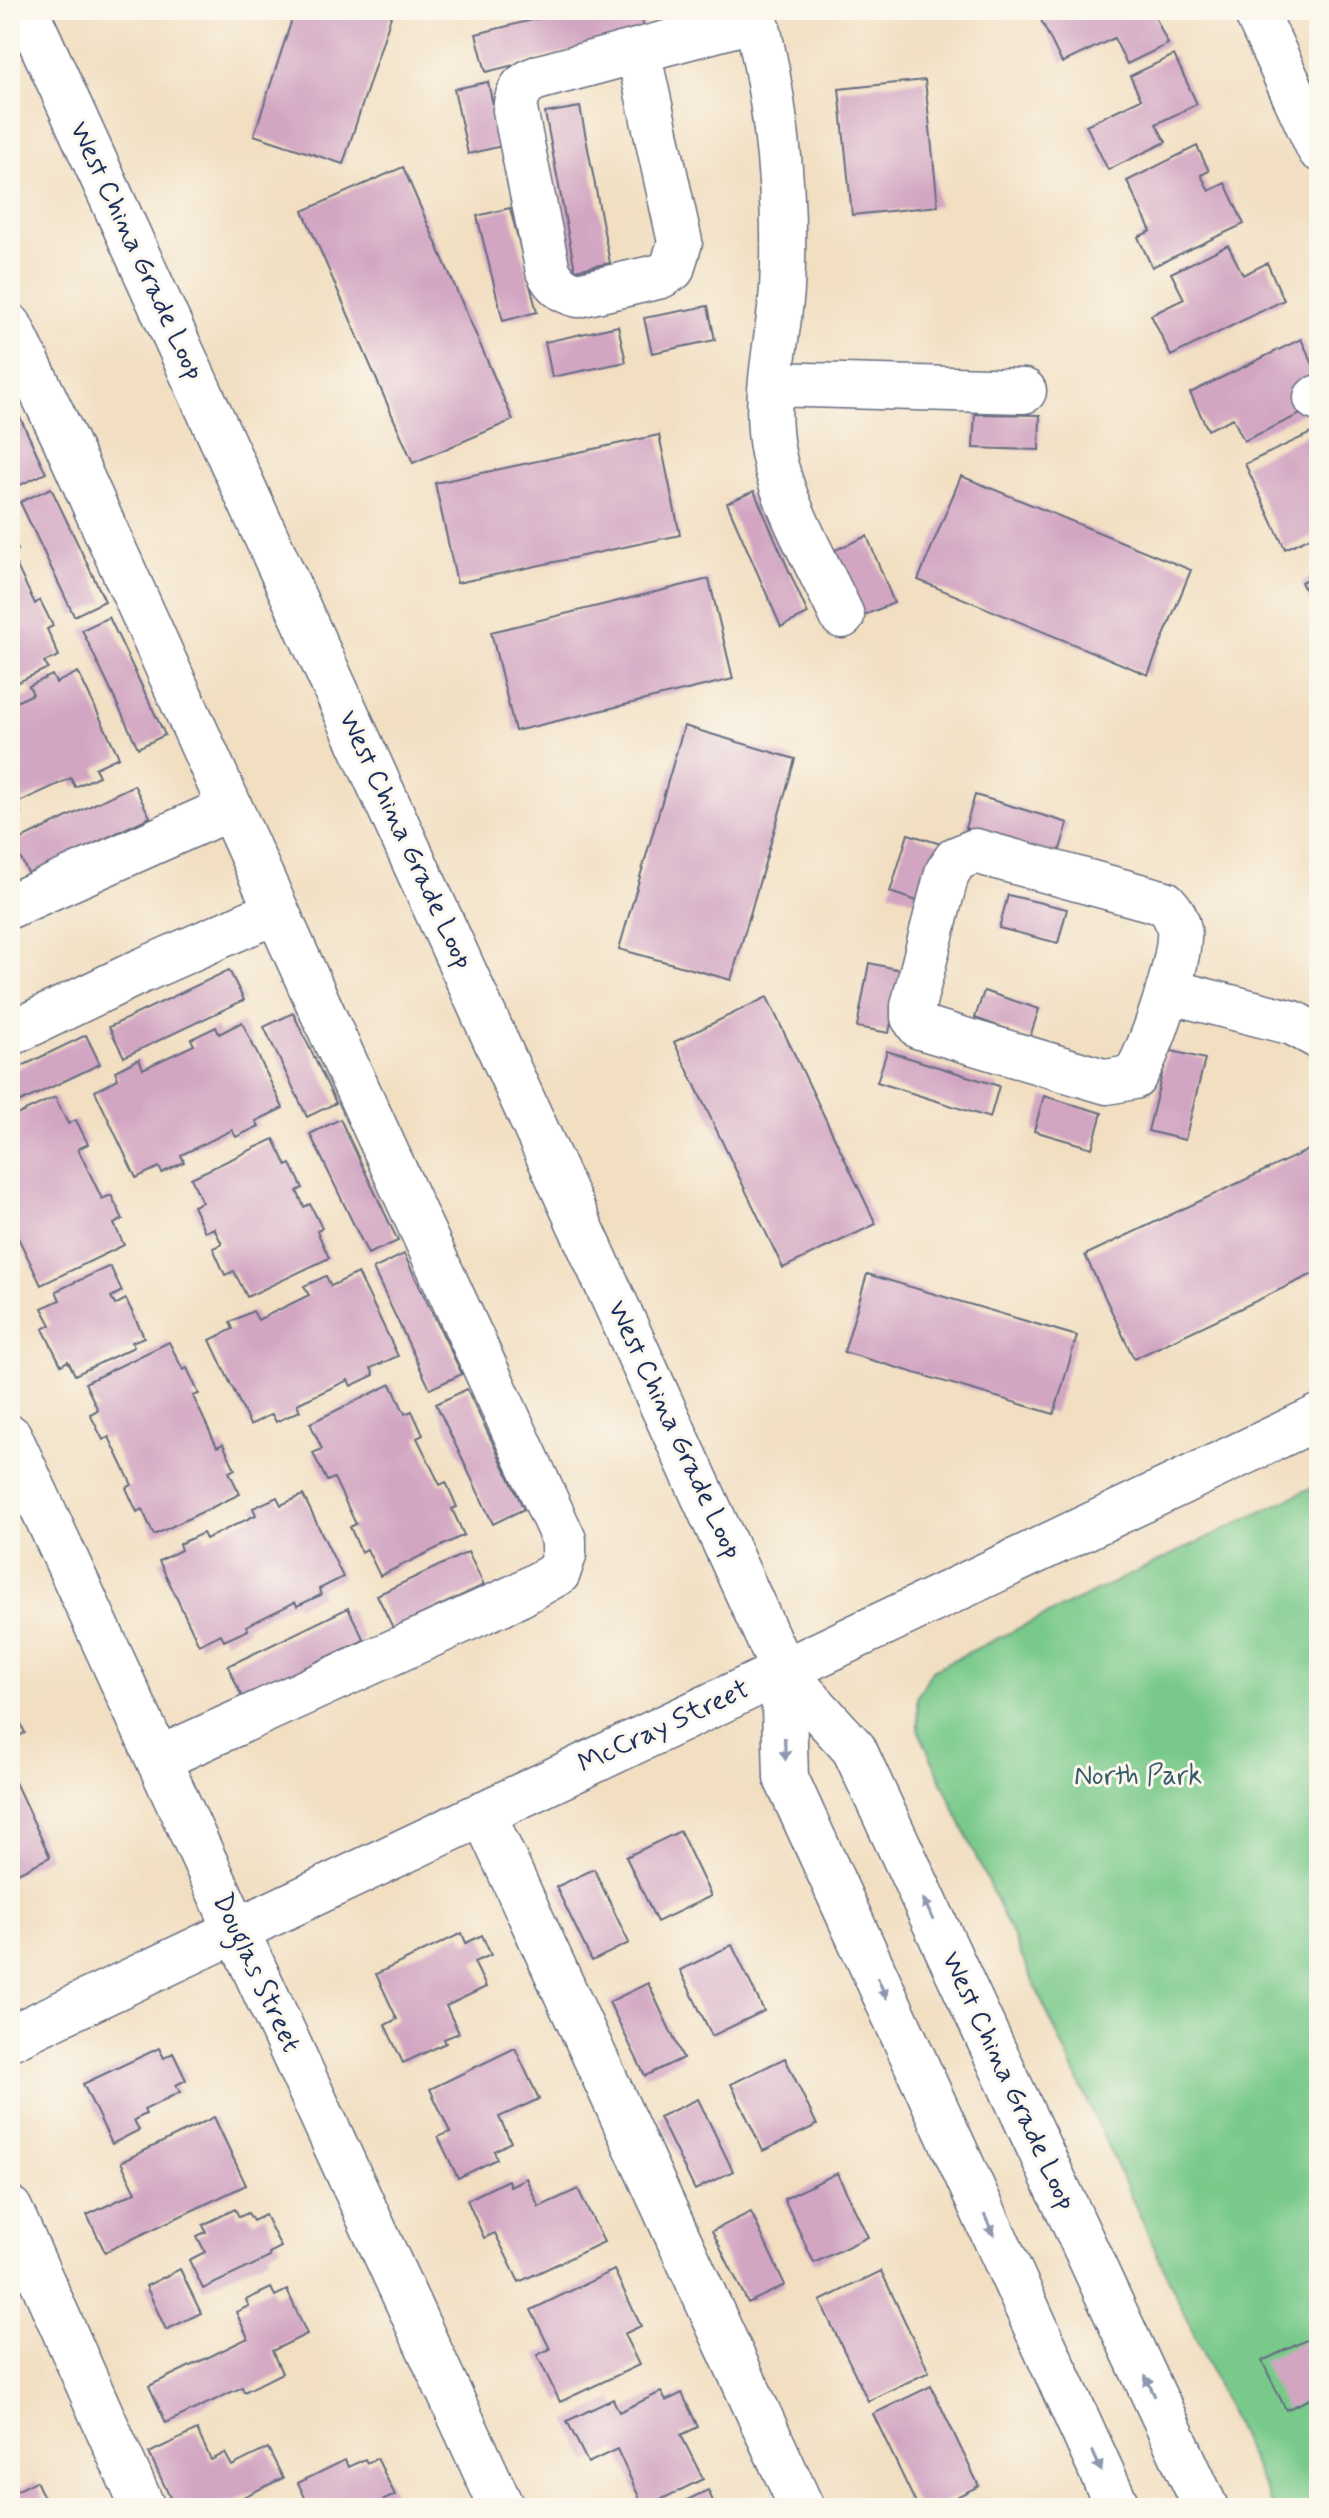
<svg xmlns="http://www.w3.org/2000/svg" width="1329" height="2518" font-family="Mynerve,sans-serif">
<rect width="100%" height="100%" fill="#fbf7ec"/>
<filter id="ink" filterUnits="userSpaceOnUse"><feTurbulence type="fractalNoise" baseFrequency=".0125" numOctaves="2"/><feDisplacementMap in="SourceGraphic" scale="16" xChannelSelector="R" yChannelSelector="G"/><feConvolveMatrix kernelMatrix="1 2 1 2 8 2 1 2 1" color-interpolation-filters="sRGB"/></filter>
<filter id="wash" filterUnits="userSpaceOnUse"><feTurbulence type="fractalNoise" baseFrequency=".006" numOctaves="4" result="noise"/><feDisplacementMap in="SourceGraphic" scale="32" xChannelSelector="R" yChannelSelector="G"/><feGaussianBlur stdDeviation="1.8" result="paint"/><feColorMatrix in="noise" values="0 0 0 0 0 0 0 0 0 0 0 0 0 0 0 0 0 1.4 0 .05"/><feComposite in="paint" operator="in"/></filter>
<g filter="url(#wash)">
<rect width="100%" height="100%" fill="#f2dfc2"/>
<path fill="#78c98a" stroke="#4a7c74" stroke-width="2" d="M1319,1484V2508H1273L918,1729L917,1697L932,1670Z"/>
<g id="blocks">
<path fill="#d2a5c2" d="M295,10H393L343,164L254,135Z
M572,10H640L645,32L486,72L476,34Z
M1051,10H1152L1168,44L1127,64L1114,38L1062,63L1039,16Z
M1174,55L1197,104L1156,124L1166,142L1108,170L1086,125L1141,99L1130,76Z
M925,80L938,206L852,215L839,89Z
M488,82L502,146L468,154L454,89Z
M580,107L610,263L575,270L545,113Z
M1197,146L1209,171L1201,175L1209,191L1225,183L1244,224L1152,267L1138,237L1151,231L1127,181Z
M403,167L513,420L413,463L303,211Z
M510,208L537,312L503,321L477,216Z
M1228,245L1243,275L1267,263L1284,300L1171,356L1151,315L1184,299L1171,273Z
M708,306L715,340L652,353L644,318Z
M618,326L626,362L552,377L545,342Z
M1301,339L1319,377L1296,388L1307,411L1244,441L1233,418L1208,430L1190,393Z
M10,396L46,473L16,487L10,475Z
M975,414L1040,415L1039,450L973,448Z
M1311,433L1319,450V533L1285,549L1245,464Z
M659,435L680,535L457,583L435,483Z
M961,476L1191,570L1148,675L918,580Z
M51,488L105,601L74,616L20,502Z
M754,491L808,614L781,627L727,503Z
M10,533L18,550L11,554L35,604L40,600L53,626L47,629L59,656L44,662L48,668L10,686Z
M867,536L894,603L862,616L835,550Z
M1319,573V619L1301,582Z
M709,579L733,679L515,731L491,632Z
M109,617L165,735L138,748L82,630Z
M78,672L119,757L95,768L99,776L75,787L71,778L17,803L21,812L10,818V705L33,694L29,686L52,675L56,683Z
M684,726L795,759L731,980L619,949Z
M134,785L150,817L29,875L13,843Z
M975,795L1068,823L1058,856L965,828Z
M908,834L941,844L923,903L890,892Z
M1008,895L1067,909L1058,943L999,928Z
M869,963L901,970L889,1033L857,1027Z
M229,970L244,1000L124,1057L109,1027Z
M984,991L1039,1009L1030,1037L975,1018Z
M767,997L876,1224L783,1268L674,1042Z
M293,1013L336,1103L307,1117L264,1027Z
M242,1022L283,1108L256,1121L259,1126L236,1137L232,1130L181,1155L184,1162L162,1173L159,1167L136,1178L95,1091L118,1079L115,1071L139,1059L143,1069L194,1045L191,1039L216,1027L219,1034Z
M86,1035L100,1064L10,1107V1072Z
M1168,1050L1205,1059L1185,1140L1148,1131Z
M887,1051L999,1086L990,1118L877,1082Z
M1044,1096L1102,1113L1092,1148L1034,1131Z
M55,1097L68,1124L76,1120L88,1144L78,1149L102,1199L111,1195L123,1219L114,1224L124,1245L41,1285L10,1221V1118Z
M340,1119L398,1241L368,1254L310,1134Z
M274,1139L287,1166L291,1164L303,1188L297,1191L304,1207L310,1204L322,1228L317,1231L329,1258L247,1297L234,1271L225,1275L213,1248L222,1244L214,1228L205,1232L193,1206L202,1202L191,1178Z
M1319,1145V1271L1134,1359L1085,1255Z
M404,1254L462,1374L430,1389L373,1269Z
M110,1266L122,1291L111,1297L115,1305L126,1299L144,1337L132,1342L134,1347L75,1375L68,1361L61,1365L43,1329L51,1325L42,1308L60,1300L56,1291Z
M358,1273L398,1356L371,1368L374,1375L351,1386L348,1380L297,1404L300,1411L276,1422L272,1414L250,1425L210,1340L233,1329L230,1322L253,1311L258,1320L309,1295L304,1286L326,1276L331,1286Z
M867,1274L1077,1336L1054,1414L844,1352Z
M169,1342L183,1370L187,1368L199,1394L193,1396L217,1447L223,1444L235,1469L229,1472L240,1494L154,1535L142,1509L137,1512L126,1488L132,1485L109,1437L103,1440L90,1414L98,1410L85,1383Z
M391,1384L405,1414L412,1411L423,1435L417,1438L440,1485L446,1482L457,1507L452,1509L464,1535L380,1576L367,1549L361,1552L350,1527L356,1524L334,1478L327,1481L313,1453L322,1449L310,1423Z
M467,1389L524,1509L493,1524L436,1404Z
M303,1495L343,1577L319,1589L321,1595L297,1606L295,1602L246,1626L248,1630L224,1641L221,1634L199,1645L159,1561L181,1550L179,1544L203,1533L206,1539L256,1515L253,1508L277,1497L281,1505Z
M468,1552L484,1585L393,1628L377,1595Z
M348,1608L364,1640L242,1697L228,1666Z
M10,1688L19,1706L14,1708L25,1733L10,1740Z
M13,1778L50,1857L10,1877V1780Z
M680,1831L711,1896L657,1922L626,1857Z
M594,1869L629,1943L592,1961L556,1887Z
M462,1933L466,1943L482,1935L491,1955L474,1962L486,1987L446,2006L459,2033L444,2039L446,2043L403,2063L385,2025L397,2019L376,1974Z
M732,1945L764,2011L712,2036L680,1970Z
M648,1983L683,2058L645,2076L609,2002Z
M159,2048L164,2058L173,2053L186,2080L176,2085L180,2092L144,2110L146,2114L134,2120L139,2130L112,2144L83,2084Z
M515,2048L539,2099L499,2117L511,2142L494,2151L497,2159L458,2178L438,2137L450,2132L430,2089Z
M785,2058L817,2125L763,2151L731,2084Z
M698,2099L733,2171L695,2190L659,2117Z
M214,2117L246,2185L105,2252L87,2215L136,2192L121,2162Z
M837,2173L868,2237L814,2263L784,2199Z
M526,2178L539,2207L578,2189L604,2242L519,2282L495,2233L484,2238L467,2200L508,2180L510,2186Z
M235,2209L239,2217L248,2213L253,2221L265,2215L281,2247L269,2253L270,2257L203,2289L189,2260L205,2252L197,2236L206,2232L203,2225Z
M751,2212L785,2285L748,2303L712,2231Z
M180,2269L201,2313L166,2330L146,2286Z
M614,2270L641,2326L624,2334L639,2365L560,2402L537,2355L550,2349L531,2310Z
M881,2271L929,2372L868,2401L820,2301Z
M271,2288L275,2296L287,2290L307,2334L272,2351L282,2373L244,2392L242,2387L166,2423L149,2386L248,2338L236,2312L249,2306L246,2300Z
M1319,2334V2395L1286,2410L1262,2361Z
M931,2386L979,2486L934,2508H918L873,2414Z
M661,2392L666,2401L682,2393L698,2427L681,2435L703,2479L644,2508L617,2449L588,2463L567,2421L613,2399L619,2412Z
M197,2430L211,2460L225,2453L232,2466L268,2448L283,2478L220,2508H175L149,2453Z
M377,2458L395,2495L382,2501L384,2505L378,2508H310L298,2483L345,2460L348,2467L365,2459L367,2463Z
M36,2481L49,2508H10V2494Z
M708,2490L716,2508H670Z
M983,2498L988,2508H962Z"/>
</g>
</g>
<g filter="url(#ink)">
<use href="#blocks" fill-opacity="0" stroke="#666d81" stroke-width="2"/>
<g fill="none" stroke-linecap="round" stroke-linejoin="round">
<g stroke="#666d81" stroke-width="47">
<path id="minor" d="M754,10C776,101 787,195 782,289C778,343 762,398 773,453C783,506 819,566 842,616
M1255,10L1319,149
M638,51L680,242L672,269L661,276L578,295C563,291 555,285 548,271L515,110C517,91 522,83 540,77L756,19
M10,326L65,440L323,1014L564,1540V1555L558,1573L519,1595L158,1759
M771,384L1024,391
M1316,398L1319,397
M975,851L1165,903C1173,911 1177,918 1179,929C1182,959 1150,1052 1134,1077L1107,1082L920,1027L913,1017V1006L947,873L956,859Z
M10,906L230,808
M1168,991L1293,1023L1319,1037
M10,1034L141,971L277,911
M10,1437L502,2508
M483,1813L802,2508
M10,2038L1319,1417
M10,2209L143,2508"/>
</g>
<g stroke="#666d81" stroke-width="47">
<path id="major" d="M26,10L783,1671L854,1749L1206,2508
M783,1671L786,1778L1118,2508"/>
</g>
<use href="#minor" stroke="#fff" stroke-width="44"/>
<use href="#major" stroke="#fff" stroke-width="44"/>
</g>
<defs><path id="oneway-solid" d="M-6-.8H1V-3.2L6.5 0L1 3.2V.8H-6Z" transform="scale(2)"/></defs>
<g fill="#8d97ae">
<use href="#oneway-solid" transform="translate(785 1749) rotate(88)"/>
<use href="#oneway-solid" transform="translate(928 1909) rotate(-115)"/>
<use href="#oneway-solid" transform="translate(882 1988) rotate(66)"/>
<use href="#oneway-solid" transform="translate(989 2225) rotate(66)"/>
<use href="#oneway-solid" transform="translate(1150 2386) rotate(-115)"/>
<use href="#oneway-solid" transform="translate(1097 2461) rotate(66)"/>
</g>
</g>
<g text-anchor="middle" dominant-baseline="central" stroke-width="6" stroke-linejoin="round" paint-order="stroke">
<g font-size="28" fill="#1b2f5e" stroke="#fbf7ec">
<text transform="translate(136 251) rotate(65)">West China Grade Loop</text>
<text transform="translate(405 840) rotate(65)">West China Grade Loop</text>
<text transform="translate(674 1430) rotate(65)">West China Grade Loop</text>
<text transform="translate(664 1727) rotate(-25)">McCray Street</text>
<text transform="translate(256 1973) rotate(65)">Douglas Street</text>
<text transform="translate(1008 2081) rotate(65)">West China Grade Loop</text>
</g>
<g font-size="28" fill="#375d6b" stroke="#fbf7ec">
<text x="1138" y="1776">North Park</text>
</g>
</g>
<rect width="1329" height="2518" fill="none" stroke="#fbf7ec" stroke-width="40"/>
</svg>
